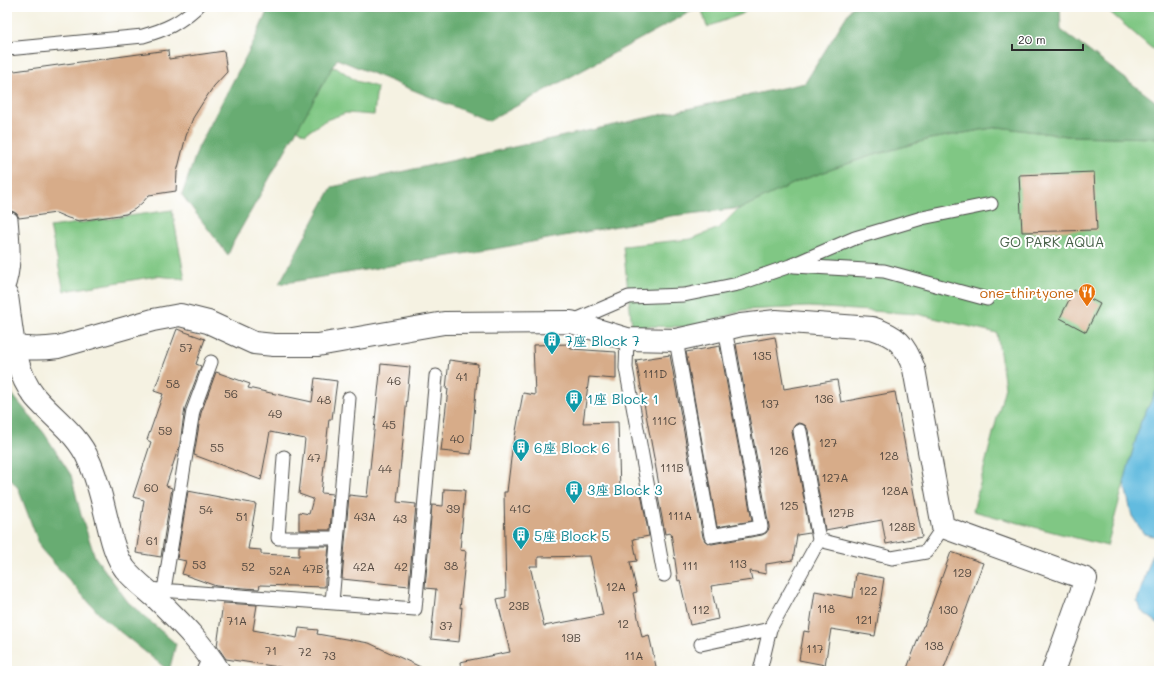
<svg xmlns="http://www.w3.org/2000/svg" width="1166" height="678" font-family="Mali,'LXGW WenKai TC',sans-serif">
<rect width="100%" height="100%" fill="#fff"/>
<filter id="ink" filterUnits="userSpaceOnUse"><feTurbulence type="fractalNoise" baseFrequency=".025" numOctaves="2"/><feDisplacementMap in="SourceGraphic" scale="8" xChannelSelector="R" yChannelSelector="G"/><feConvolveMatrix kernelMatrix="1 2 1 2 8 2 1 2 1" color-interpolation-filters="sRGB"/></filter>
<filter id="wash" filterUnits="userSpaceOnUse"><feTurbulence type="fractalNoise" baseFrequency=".012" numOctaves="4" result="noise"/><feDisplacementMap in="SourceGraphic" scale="16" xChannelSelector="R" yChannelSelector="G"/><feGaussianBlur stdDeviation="0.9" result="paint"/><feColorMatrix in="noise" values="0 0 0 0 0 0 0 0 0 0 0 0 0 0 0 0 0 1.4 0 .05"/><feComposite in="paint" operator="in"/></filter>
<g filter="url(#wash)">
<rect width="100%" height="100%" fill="#f5f2e2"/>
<path fill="#80c784" stroke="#567958" d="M701,7H751L742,14L707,27Z
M1104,7H1159V53L1150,47Z
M325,67L338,68L356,81L377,87L374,115L346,113L326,120L305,134L290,124Z
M998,127L1067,136L1159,138V386L1141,421L1107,546L973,511L1005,387L997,333L917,314L809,307L744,310L696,327L632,326L623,246L691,239L719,228L737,210L799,181L864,158L930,139Z
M172,210L185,279L157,276L64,291L50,227Z"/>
<path fill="#68ac72" stroke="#4a6c4e" d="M269,7H699L489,121L337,59L234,241L228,255L182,195L198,148L255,39Z
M852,7H1060L1061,30L1159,104V138L1067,136L998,127L930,139L864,158L799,181L742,208L671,216L505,247L279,284L332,187L805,83Z
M7,388L44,433L71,475L81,515L95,557L128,602L176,644L169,671L103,618L41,549L18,488L7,475Z"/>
<path fill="#62bbdf" stroke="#467385" d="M1159,386V537L1144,534L1132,516L1124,482L1141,421Z
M1152,556L1159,557V624L1140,610L1137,601Z"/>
<g id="blocks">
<path fill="#d7ac89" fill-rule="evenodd" d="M168,50L169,59L224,51L227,72L214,86L203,102L193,118L186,136L177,172L176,191L149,195L143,202L135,209L126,214L79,221L68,218L56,213L19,218L17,214L14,212L11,211L7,212V72Z
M1094,172L1097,230L1022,232L1019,175Z
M1074,290L1100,304L1086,332L1060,318Z
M177,329L205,339L196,364L201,366L185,408L179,450L178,449L166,486L172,488L161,557L136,553L144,500L133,497L151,442L147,440L163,394L154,391Z
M775,337L784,389L837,380L841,402L895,392L922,537L886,544L882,520L825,530L808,430L806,426L803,424L798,423L795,425L793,428L792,432L810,533L797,535L793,560L766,564V574L750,571L752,580L711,586L718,619L690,625L680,580L678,581L671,533L665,534L656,485H659L636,360L670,355L703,537L705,541L708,543L712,544L762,535L766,533L769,529V526L736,344Z
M570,344L571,349L616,352V379L589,377L583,423L618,422L620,491L640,488L649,536L633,539L637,561L630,562L637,592L633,593L642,637L649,635L657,671H461L460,662L510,652L497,599L506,597L504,492H507L513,442H514L523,393L535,395L533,345ZM590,556L603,615L544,626L530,566H538V557Z
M720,346L752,521L717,527L686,352Z
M449,360L478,364L471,454L441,451L448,389H446Z
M381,364L410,367L397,502L416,504L409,586L342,579L349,495L367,497Z
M216,372L250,384L248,388L312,402L315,378L337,381L332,419H329L321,493L333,494L330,530H299V512L309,514L313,499L299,494L305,439L270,432L261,480L194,455L201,413Z
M444,489L465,490L460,550L466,551L460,608L462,607L459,642L431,639L436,589L425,588L432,505L443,506Z
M188,491L256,504L248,549L261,550V554L299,556V546H329L326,578H325V587L260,585L259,589L216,586L182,574L186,561L177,559Z
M951,552L983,563L959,629L943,671H906L923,626H924Z
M856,573L884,578L875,636L831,629L825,665L799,660L804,631L809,632L815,591L853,598Z
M223,603L257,605L253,630L297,638L299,628L318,630L317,634L369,643L429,671H292V669L226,659L217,646Z"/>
</g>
</g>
<g filter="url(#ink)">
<use href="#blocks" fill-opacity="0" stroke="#494946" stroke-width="1"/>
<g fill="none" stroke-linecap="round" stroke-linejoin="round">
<g stroke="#494946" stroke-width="15">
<path id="service" d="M7,49L143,36C167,29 178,24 197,7
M794,266L884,271L987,299
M7,290C16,267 13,243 11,219
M571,322L629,297L684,295L738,284L790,266L855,238L922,218L991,204
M627,339L626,368L664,575
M676,340L711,536L761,527L725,329
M800,431L819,540
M284,457L278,538H337
M147,589L415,609L436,376
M164,590L193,411L211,362
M332,603L349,398
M701,644L770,629
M203,671L210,656
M760,671L770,629L819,540L892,558L926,552L943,527"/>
</g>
<g stroke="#494946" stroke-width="24">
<path id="minor" d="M7,296C12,328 13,371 35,397C53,418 78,434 89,461C99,482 103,505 109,528C112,542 116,557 125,569C134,580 146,589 156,598C180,622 201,642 219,671
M15,347C30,349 43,349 58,347L153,320L180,315L208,322L254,343L274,345H318L444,323L571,322L627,339L676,340L725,329L741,325L776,321L872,328C897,336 905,344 914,369L943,527L1086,579L1053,671"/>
</g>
<use href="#service" stroke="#fff" stroke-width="13"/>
<use href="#minor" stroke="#fff" stroke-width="22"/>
</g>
</g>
<defs>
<g id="restaurant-pin" transform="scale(0.9)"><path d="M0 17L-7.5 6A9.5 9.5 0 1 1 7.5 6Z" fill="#e8710a" stroke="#fff"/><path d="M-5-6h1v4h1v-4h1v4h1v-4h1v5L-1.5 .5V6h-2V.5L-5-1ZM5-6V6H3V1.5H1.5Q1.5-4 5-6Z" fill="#fff"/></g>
<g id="building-pin" transform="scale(0.9)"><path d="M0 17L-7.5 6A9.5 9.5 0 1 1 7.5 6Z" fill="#0f9aa8" stroke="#fff"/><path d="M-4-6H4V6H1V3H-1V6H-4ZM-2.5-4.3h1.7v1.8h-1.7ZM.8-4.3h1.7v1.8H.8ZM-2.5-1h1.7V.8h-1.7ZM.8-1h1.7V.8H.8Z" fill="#fff"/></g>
</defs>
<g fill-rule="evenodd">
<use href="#restaurant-pin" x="1087" y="292"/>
<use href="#building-pin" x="552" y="340"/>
<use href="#building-pin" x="574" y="398"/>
<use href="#building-pin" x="521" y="447"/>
<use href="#building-pin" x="574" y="489"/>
<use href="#building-pin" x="521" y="535"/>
</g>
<g text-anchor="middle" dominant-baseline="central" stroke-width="4" stroke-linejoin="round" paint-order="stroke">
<g font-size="12" fill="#564b42">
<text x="186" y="347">57</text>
<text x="762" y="355">135</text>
<text x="655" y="373">111D</text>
<text x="462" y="376">41</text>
<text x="394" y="380">46</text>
<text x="173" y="383">58</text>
<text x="231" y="393">56</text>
<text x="824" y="398">136</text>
<text x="324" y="399">48</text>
<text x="770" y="403">137</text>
<text x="275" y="413">49</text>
<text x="664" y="420">111C</text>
<text x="389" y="424">45</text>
<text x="165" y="430">59</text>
<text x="457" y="438">40</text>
<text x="828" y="442">127</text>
<text x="217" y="447">55</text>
<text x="779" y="450">126</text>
<text x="889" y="455">128</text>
<text x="314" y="457">47</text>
<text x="672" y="467">111B</text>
<text x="385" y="468">44</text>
<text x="835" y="477">127A</text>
<text x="151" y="487">60</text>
<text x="895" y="490">128A</text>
<text x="789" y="505">125</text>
<text x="453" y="508">39</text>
<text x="520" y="508">41C</text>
<text x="206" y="509">54</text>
<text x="841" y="512">127B</text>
<text x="680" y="515">111A</text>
<text x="242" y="516">51</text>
<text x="365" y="516">43A</text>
<text x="400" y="518">43</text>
<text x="902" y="526">128B</text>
<text x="152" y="540">61</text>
<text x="738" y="563">113</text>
<text x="199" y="564">53</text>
<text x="451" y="565">38</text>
<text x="690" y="565">111</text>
<text x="248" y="566">52</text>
<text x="364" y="566">42A</text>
<text x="401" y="566">42</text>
<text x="313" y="568">47B</text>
<text x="280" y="570">52A</text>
<text x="962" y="572">129</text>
<text x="616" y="586">12A</text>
<text x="868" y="590">122</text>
<text x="519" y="605">23B</text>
<text x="826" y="608">118</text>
<text x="701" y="609">112</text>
<text x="948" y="609">130</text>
<text x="864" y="619">121</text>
<text x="237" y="620">71A</text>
<text x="623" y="623">12</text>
<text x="446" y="625">37</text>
<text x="571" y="637">19B</text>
<text x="934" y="645">138</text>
<text x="815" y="648">117</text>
<text x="271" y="650">71</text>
<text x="305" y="651">72</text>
<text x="329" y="655">73</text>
<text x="634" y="655">11A</text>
</g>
<g font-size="14" fill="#49624a" stroke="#fff">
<text x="1052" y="241">GO PARK AQUA</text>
</g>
<g font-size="14" fill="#c56008" stroke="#fff" text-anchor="end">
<text x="1074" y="292">one-thirtyone</text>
</g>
<g font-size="14" fill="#0d838f" stroke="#fff" text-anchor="start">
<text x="565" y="340">7座 Block 7</text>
<text x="587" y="398">1座 Block 1</text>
<text x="534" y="447">6座 Block 6</text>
<text x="587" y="489">3座 Block 3</text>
<text x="534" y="535">5座 Block 5</text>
</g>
</g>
<rect width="1166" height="678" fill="none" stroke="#fff" stroke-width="24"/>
<path d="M1012 44v6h71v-6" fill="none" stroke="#2b2b2b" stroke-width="2"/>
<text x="1018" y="44" font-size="12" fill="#2b2b2b" stroke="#ffffff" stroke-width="3" paint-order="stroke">20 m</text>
</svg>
